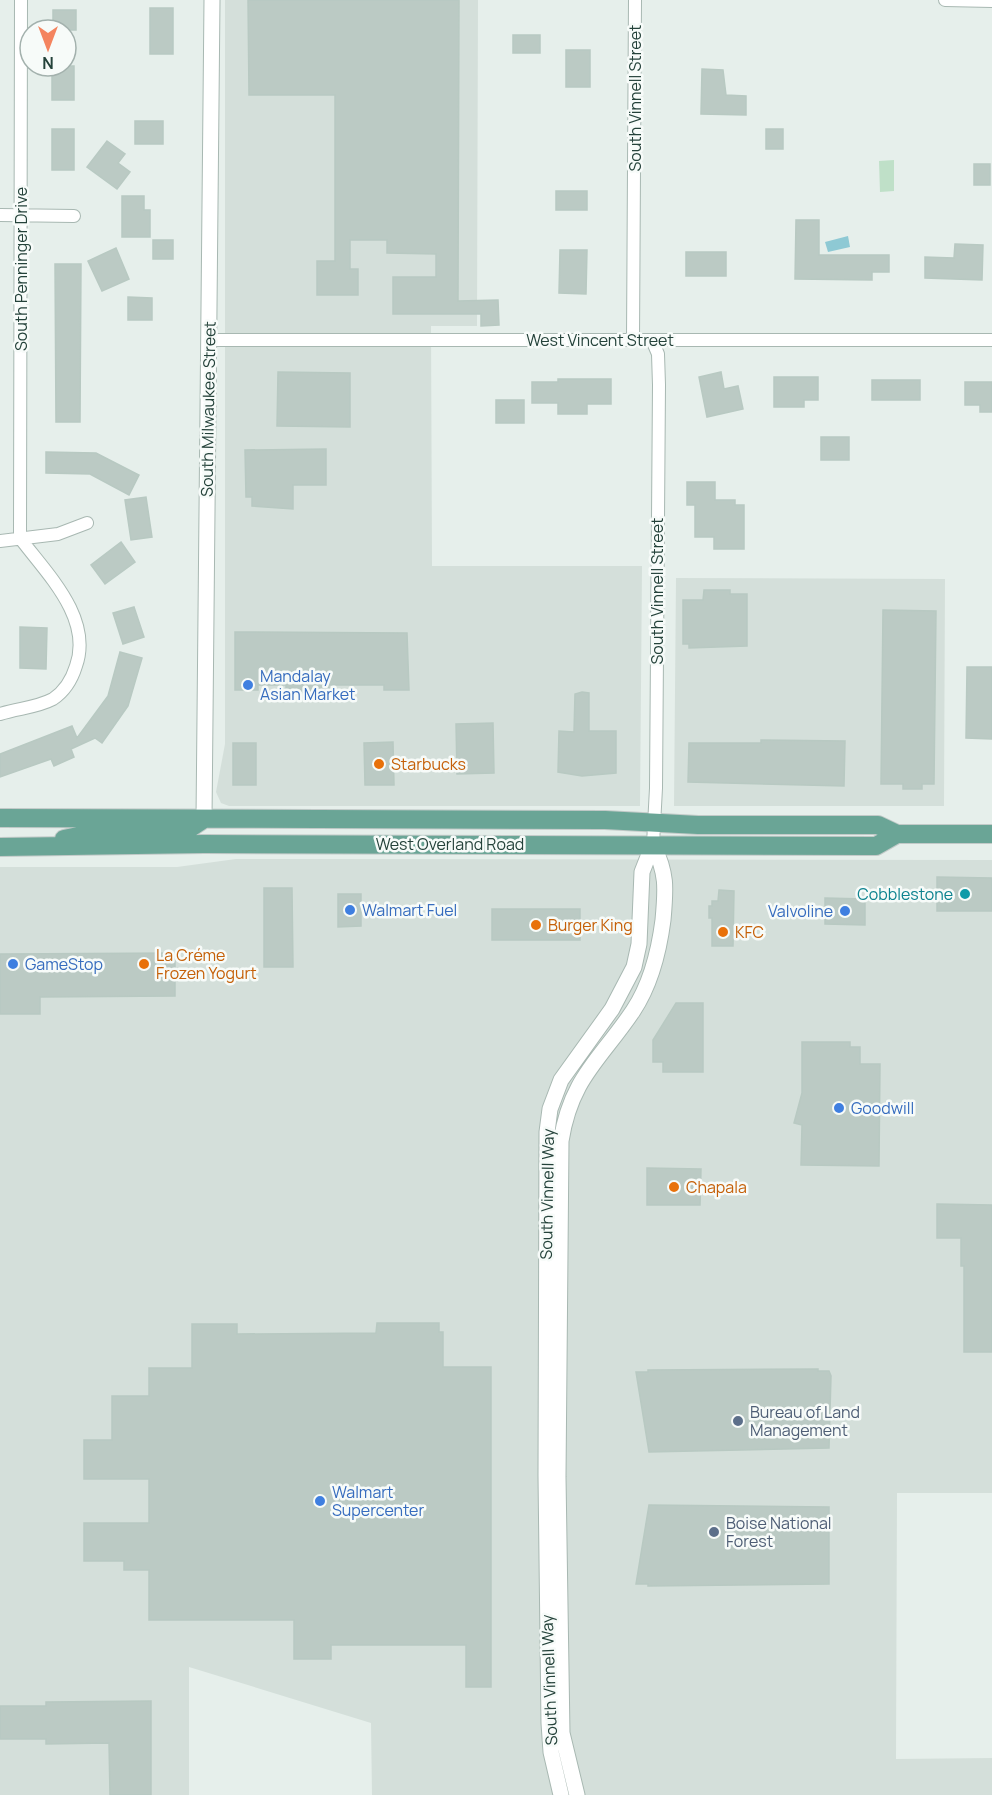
<svg xmlns="http://www.w3.org/2000/svg" width="992" height="1795" font-family="Manrope,sans-serif">
<rect width="100%" height="100%" fill="#e6efeb"/>
<path fill="#d4dfda" d="M225,0H478L477,326H431L432,566H642L640,806H229L221,803L216,792L225,744Z
M676,578L945,579L944,806H674Z
M236,859L992,860V1493H897L896,1759L992,1758V1795H372L371,1723L189,1667V1795H0V867H177Z"/>
<path fill="#bfe0c8" d="M894,160V191L880,192L879,161Z"/>
<path fill="#8ec9d4" d="M848,236L850,247L828,252L825,242Z"/>
<path fill="#bbcac4" stroke="#b8c9c2" stroke-width="1.5" d="M248,0H459L458,301L498,300L499,325L481,326V314H393V277H436V254L387,253V240H350V269H358V295H317V261H335V95H249Z
M150,8H173V54H150Z
M53,10H76V30H53Z
M513,35H540V53H513Z
M566,50H590V87H566Z
M52,66H74V100H52Z
M702,69L723,70L726,95L746,96V115L701,114Z
M135,121H163V144H135Z
M52,129H74V170H52Z
M766,129H783V149H766Z
M107,141L125,154L118,163L130,172L117,189L87,167Z
M974,164H990V185H974Z
M556,191H587V210H556Z
M122,196H144V210H150V237H122Z
M796,220H819V255H889V272H872V280L795,279Z
M153,240H173V259H153Z
M955,244L983,245L982,280L925,278V257L954,258Z
M116,248L129,279L102,291L88,261Z
M560,250H587L586,294L559,293Z
M686,252H726V276H686Z
M55,264H81L80,422H56Z
M128,297L152,298V320H128Z
M278,372L350,373V427L277,426Z
M721,372L724,389L738,386L743,409L707,417L699,377Z
M774,377H818V400H804V407H774Z
M558,379H611V404H587V414H558V403H532V382H558Z
M872,380H920V400H872Z
M965,382H992V412H980V405H965Z
M496,400H524V423H496Z
M821,437H849V460H821Z
M326,449V485H293V509L252,506V497H246L245,450Z
M46,452L96,453L139,475L129,495L90,474L46,473Z
M687,482H715V500H735V505H744V549H714V537H695V505H687Z
M146,497L152,537L131,540L125,500Z
M121,542L135,562L105,584L91,565Z
M704,590H730V594H747V646L689,648V644H683V600H703Z
M134,607L144,637L123,644L113,613Z
M883,610L936,611L934,784H922V789H903V784H881Z
M20,627L47,628L46,669L20,668Z
M235,632L407,633L409,690H384V685H329V693L286,692V685H258V690H235Z
M120,652L142,658L128,706L102,743L95,738L71,749L74,757L54,766L51,759L0,777V754L72,726L77,738L108,696Z
M967,667H992V739L966,738Z
M582,692L589,693V731H616V773L582,776L558,772L559,731L574,732L575,694Z
M493,723L494,773L457,774L456,724Z
M761,740L845,741L844,786L688,782L689,743H761Z
M393,742L394,785H365L364,743Z
M233,743H256V785H233Z
M937,877L992,878V911H937Z
M264,888H292L293,967H264Z
M719,890L734,891L733,946H712V918H709V906H712V901H718Z
M338,894H361V926L338,927Z
M825,898L865,899V925L825,924Z
M492,909H580V940H492Z
M175,953V996L40,997V1014H0V954Z
M676,1003H703V1072H663V1062H653V1040Z
M802,1042H850V1047H860V1064H880L879,1166L801,1165L802,1125L794,1123L802,1093Z
M647,1168L701,1169L700,1205H647Z
M937,1204L992,1205V1352H964V1266H961V1238H937Z
M377,1323H439V1332H443V1367H491V1687H466V1645H331V1659H294V1620H149V1570H124V1561H84V1523H149V1479H84V1440H112V1396H149V1368H192V1324H237V1334L376,1333Z
M818,1369V1371H829L831,1376L829,1448L649,1452L636,1372H648V1370Z
M649,1505L829,1507V1584L648,1586V1584H636Z
M151,1701V1795H110L109,1743L46,1744V1739H0V1706H46V1702Z"/>
<g fill="none" stroke-linecap="round" stroke-linejoin="round">
<g stroke="#a8b8b2" stroke-width="14">
<path id="minor" d="M945,0L992,1
M0,215L74,216
M209,340H992
M633,340L635,0
M652,340L658,354L659,385L656,788L653,844
M0,541L58,534L87,523
M0,714C18,708 36,708 53,699C65,691 72,679 76,666C93,618 47,574 20,538L21,0"/>
</g>
<g stroke="#a8b8b2" stroke-width="17">
<path id="tertiary" d="M204,819L212,0
M561,1795L551,1752L549,1723L546,1476L547,1132L550,1109L561,1080L612,1009L634,967L639,944L642,872L653,844
M577,1795L562,1733L558,1477L561,1141C571,1078 600,1060 633,1011C651,984 659,951 663,920C666,887 667,874 653,844"/>
</g>
<g stroke="#c2cac8" stroke-width="20">
<path id="primary" d="M0,818L605,820L698,825H878L897,834H992
M64,839L97,832L186,831L204,819
M0,847L204,844L876,846L897,834"/>
</g>
<use href="#minor" stroke="#fff" stroke-width="12"/>
<use href="#tertiary" stroke="#fff" stroke-width="15"/>
<use href="#primary" stroke="#6aa596" stroke-width="18"/>
</g>
<g fill="#3f7fe0" stroke="#f7fbf9" stroke-width="2">
<circle cx="248" cy="685" r="6"/>
<circle cx="350" cy="910" r="6"/>
<circle cx="845" cy="911" r="6"/>
<circle cx="13" cy="964" r="6"/>
<circle cx="839" cy="1108" r="6"/>
<circle cx="320" cy="1501" r="6"/>
</g>
<g fill="#e8710a" stroke="#f7fbf9" stroke-width="2">
<circle cx="379" cy="764" r="6"/>
<circle cx="536" cy="925" r="6"/>
<circle cx="723" cy="932" r="6"/>
<circle cx="144" cy="964" r="6"/>
<circle cx="674" cy="1187" r="6"/>
</g>
<circle fill="#0f9aa8" stroke="#f7fbf9" stroke-width="2" cx="965" cy="894" r="6"/>
<g fill="#5c6f8a" stroke="#f7fbf9" stroke-width="2">
<circle cx="738" cy="1421" r="6"/>
<circle cx="714" cy="1532" r="6"/>
</g>
<g text-anchor="middle" dominant-baseline="central" stroke-width="5" stroke-linejoin="round" paint-order="stroke">
<g font-size="16" fill="#24423a" stroke="#f7fbf9">
<text transform="translate(635 98) rotate(-90)">South Vinnell Street</text>
<text transform="translate(21 269) rotate(-90)">South Penninger Drive</text>
<text x="600" y="340">West Vincent Street</text>
<text transform="translate(208 409) rotate(-89)">South Milwaukee Street</text>
<text transform="translate(657 591) rotate(-90)">South Vinnell Street</text>
<text x="450" y="844">West Overland Road</text>
<text transform="translate(547 1194) rotate(-89)">South Vinnell Way</text>
<text transform="translate(549 1680) rotate(-92)">South Vinnell Way</text>
</g>
<g font-size="16" fill="#366cbe" stroke="#f7fbf9" text-anchor="start">
<text x="260" y="676">Mandalay<tspan x="260" dy="18">Asian Market</tspan></text>
<text x="362" y="910">Walmart Fuel</text>
<text x="833" y="911" text-anchor="end">Valvoline</text>
<text x="25" y="964">GameStop</text>
<text x="851" y="1108">Goodwill</text>
<text x="332" y="1492">Walmart<tspan x="332" dy="18">Supercenter</tspan></text>
</g>
<g font-size="16" fill="#c56008" stroke="#f7fbf9" text-anchor="start">
<text x="391" y="764">Starbucks</text>
<text x="548" y="925">Burger King</text>
<text x="735" y="932">KFC</text>
<text x="156" y="955">La Créme<tspan x="156" dy="18">Frozen Yogurt</tspan></text>
<text x="686" y="1187">Chapala</text>
</g>
<g font-size="16" fill="#0d838f" stroke="#f7fbf9" text-anchor="end">
<text x="953" y="894">Cobblestone</text>
</g>
<g font-size="16" fill="#4e5e75" stroke="#f7fbf9" text-anchor="start">
<text x="750" y="1412">Bureau of Land<tspan x="750" dy="18">Management</tspan></text>
<text x="726" y="1523">Boise National<tspan x="726" dy="18">Forest</tspan></text>
</g>
</g>
<g transform="translate(48 48) rotate(180)"><circle r="28" fill="#f7fbf9" stroke="#a3b1ad" stroke-width="1.5"/>
<path d="M0-4.5L10 22L0 15L-10 22Z" fill="#f4845f"/>
<text y="-9" font-size="16" font-weight="bold" text-anchor="middle" fill="#24423a">N</text>
</g>
</svg>
